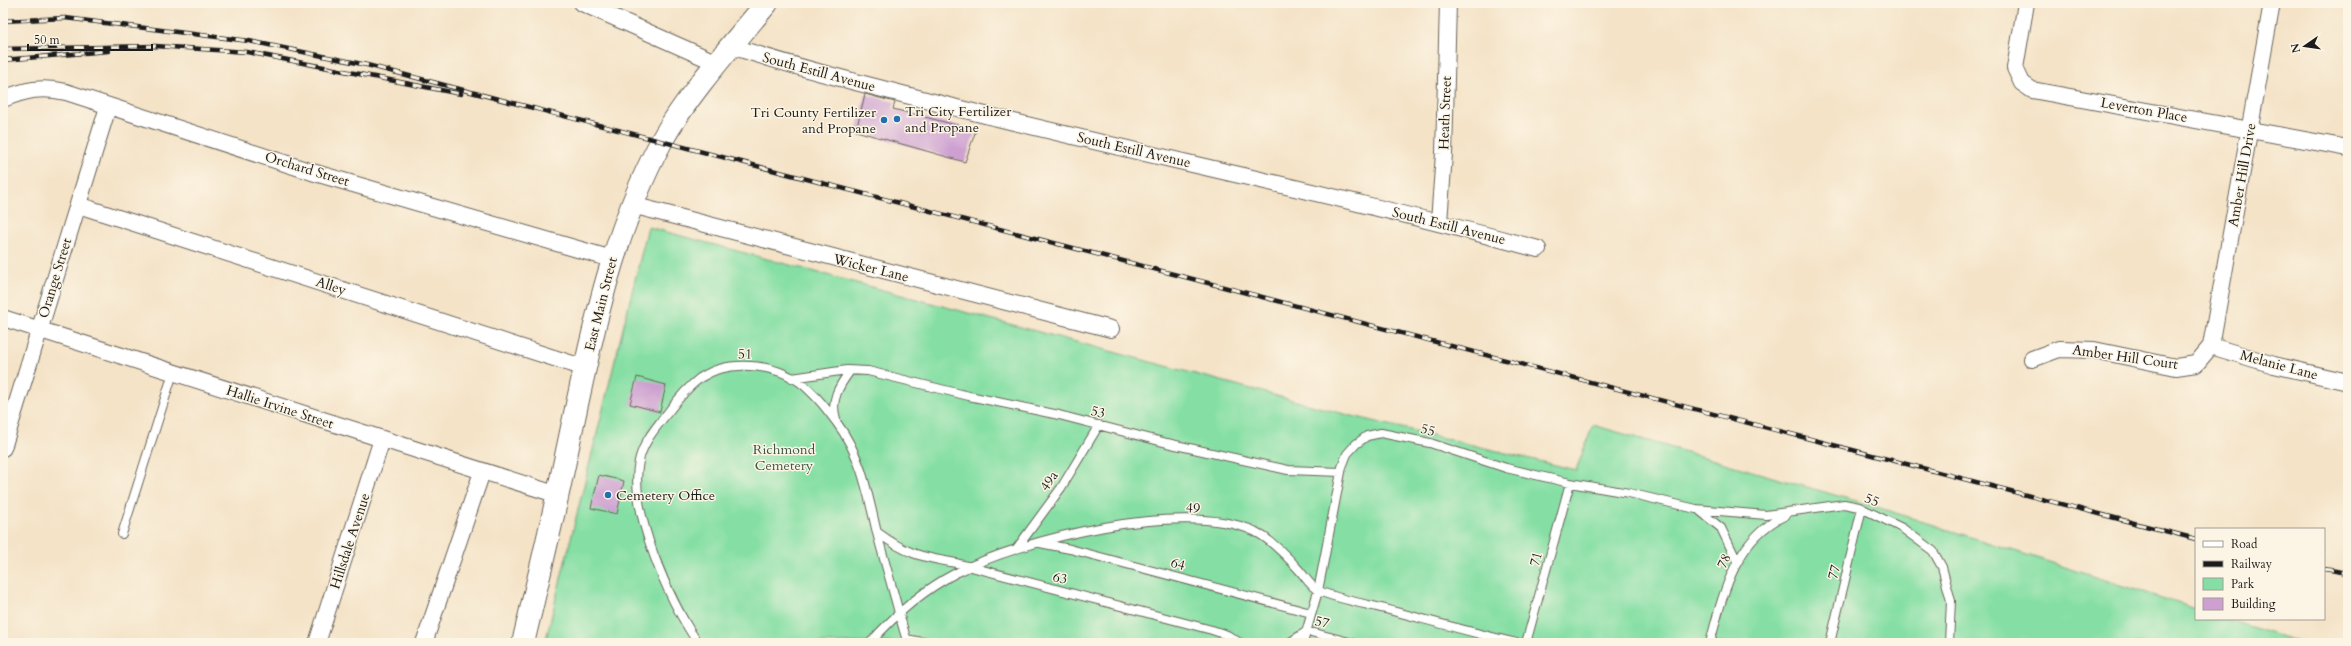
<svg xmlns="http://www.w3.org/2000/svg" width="2351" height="646" font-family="Cardo,serif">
<rect width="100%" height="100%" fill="#fcf5e5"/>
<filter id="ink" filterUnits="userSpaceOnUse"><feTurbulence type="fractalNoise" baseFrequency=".025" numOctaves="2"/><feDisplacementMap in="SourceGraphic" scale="8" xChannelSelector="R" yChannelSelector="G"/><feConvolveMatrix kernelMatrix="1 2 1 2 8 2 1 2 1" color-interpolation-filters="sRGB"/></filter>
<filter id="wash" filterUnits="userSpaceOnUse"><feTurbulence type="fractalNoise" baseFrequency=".012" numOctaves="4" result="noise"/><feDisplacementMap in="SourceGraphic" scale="16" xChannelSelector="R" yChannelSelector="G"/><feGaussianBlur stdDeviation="0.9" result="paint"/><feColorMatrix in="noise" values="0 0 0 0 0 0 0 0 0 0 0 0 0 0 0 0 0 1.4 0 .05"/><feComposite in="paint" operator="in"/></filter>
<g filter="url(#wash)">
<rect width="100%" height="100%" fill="#f4e3c7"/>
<path fill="#85dfa4" stroke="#507e60" d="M648,227L1348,415L1576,470L1593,425L1883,509L2196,609V619H2226L2301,643H545Z"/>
<g id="blocks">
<path fill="#cea0d2" d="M865,94L895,102L893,109L976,130L965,162L856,131Z
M637,377L666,385L660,412L630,404Z
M599,475L624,481L617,514L591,508Z"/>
</g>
</g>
<g filter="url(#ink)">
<use href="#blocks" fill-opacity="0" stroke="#686258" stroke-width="1"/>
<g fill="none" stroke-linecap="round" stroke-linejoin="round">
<g stroke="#686258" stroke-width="10">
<path id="service" d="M792,378L847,370L868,371L969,396L1059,415L1167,443L1288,470L1341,472
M836,419C830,400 839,386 850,371
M1700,511L1721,528L1737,561
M877,532C906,554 921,557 956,563L1212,630L1227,635L1240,643
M122,534L173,373
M1040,543L1070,549L1311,613
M1017,548L1061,488L1099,425
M906,639L927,643
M698,643C670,602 628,510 639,461C643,442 657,426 669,411C678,399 688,387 700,378C731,357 784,364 810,391C820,400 829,412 837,423C861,455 868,494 877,533C884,560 892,586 899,613C902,623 904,633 908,643
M870,643C894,616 923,590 956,573C1023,539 1182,499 1254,531C1272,540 1287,556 1300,571C1305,577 1312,588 1319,591C1341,600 1366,604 1389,610C1431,621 1474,633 1517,643
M1289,643L1307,631L1353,643
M1303,643L1318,591L1342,467L1347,454L1356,444L1367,436L1381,433L1430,443L1506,468L1570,483L1629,493L1696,509L1766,515L1844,504L1859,507L1902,528L1933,551L1942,567L1951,601L1949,643
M1526,643L1570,483
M1710,643C1723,594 1735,538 1786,515
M1830,643L1862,508"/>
</g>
<g stroke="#686258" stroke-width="18">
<path id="minor" d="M582,3L717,63
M2026,3L2015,68L2022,83L2032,90L2348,148
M731,46C807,71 884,89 961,109C1153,157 1347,197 1538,249
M3,99C25,90 42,86 66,92L312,172L612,259
M78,205L585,368
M632,205L1111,329
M1439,222L1444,154L1448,3
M3,318L558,495
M2211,346L2274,365L2348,382
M2032,359L2059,349L2094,350L2176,367L2196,364L2211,346L2272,3
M3,448L108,107
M317,643L382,439
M424,643L482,472"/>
</g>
<g stroke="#686258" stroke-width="24">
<path id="primary" d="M523,643C538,581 553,518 566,456C589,348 609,240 661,142C687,95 732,45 767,3"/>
</g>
<use href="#service" stroke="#fff" stroke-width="8"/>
<use href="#minor" stroke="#fff" stroke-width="16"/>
<use href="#primary" stroke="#fff" stroke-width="22"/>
<g stroke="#1c1c1c" stroke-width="4.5">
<path id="rail" d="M3,21L65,18L249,41L367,65L2196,539
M3,49L155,46L247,52L461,94
M3,60L108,51
M2324,569L2348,573"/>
</g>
<use href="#rail" stroke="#fcf5e5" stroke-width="3" stroke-dasharray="9" stroke-linecap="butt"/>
</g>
</g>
<g fill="#1f6fb2" stroke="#fcf5e5" stroke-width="1.5">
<circle cx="897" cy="119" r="4"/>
<circle cx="884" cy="120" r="4"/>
<circle cx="608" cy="495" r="4"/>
</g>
<g text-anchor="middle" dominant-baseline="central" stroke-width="3" stroke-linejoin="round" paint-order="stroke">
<g font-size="14" fill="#1c1c1c" stroke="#fcf5e5">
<text transform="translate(819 72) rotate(15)">South Estill Avenue</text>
<text transform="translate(2144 110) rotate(10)">Leverton Place</text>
<text transform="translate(1445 113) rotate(-88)">Heath Street</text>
<text transform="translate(1134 150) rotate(13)">South Estill Avenue</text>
<text transform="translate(307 169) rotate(17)">Orchard Street</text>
<text transform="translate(2242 175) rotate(-80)">Amber Hill Drive</text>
<text transform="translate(1449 226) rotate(14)">South Estill Avenue</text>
<text transform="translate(871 268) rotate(14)">Wicker Lane</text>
<text transform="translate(55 278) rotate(-73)">Orange Street</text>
<text transform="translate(331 286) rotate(18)">Alley</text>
<text transform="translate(601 304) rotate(-76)">East Main Street</text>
<text transform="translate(745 354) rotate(1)">51</text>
<text transform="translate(2125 357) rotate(8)">Amber Hill Court</text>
<text transform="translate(2279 365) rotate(15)">Melanie Lane</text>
<text transform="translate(280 407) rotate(18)">Hallie Irvine Street</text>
<text transform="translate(1098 412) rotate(15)">53</text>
<text transform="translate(1428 430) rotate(16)">55</text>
<text transform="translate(1049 481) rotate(-56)">49a</text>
<text transform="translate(1872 500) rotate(24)">55</text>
<text transform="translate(1193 508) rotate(4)">49</text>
<text transform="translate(350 541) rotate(-72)">Hillsdale Avenue</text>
<text transform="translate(1536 559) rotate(-75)">71</text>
<text transform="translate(1724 561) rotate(-64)">78</text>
<text transform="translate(1178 564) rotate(15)">64</text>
<text transform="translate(1834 572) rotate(-77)">77</text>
<text transform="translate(1060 578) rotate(14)">63</text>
<text transform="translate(1322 622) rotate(14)">57</text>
</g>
<g font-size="14" fill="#1c1c1c" stroke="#fcf5e5" text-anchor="start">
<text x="905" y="111">Tri City Fertilizer<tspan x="905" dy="16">and Propane</tspan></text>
<text x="876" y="112" text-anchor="end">Tri County Fertilizer<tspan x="876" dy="16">and Propane</tspan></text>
<text x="616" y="495">Cemetery Office</text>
</g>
<g font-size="14" fill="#3c5645" stroke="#fcf5e5">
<text x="784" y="449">Richmond<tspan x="784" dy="16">Cemetery</tspan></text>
</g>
</g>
<rect width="2351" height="646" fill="none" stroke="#fcf5e5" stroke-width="16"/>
<rect x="2195" y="528" width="130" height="92" fill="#fcf5e5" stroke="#a29e95"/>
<rect x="2203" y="541" width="20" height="6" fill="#ffffff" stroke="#a29e95"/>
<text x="2231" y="548" font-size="12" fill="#1c1c1c">Road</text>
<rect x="2203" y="561" width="20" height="6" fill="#1c1c1c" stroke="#a29e95"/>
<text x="2231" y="568" font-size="12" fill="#1c1c1c">Railway</text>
<rect x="2203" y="578" width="20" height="12" fill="#85dfa4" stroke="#a29e95"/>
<text x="2231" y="588" font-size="12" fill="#1c1c1c">Park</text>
<rect x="2203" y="598" width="20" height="12" fill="#cea0d2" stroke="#a29e95"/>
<text x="2231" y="608" font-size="12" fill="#1c1c1c">Building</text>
<g transform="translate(2305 46) rotate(257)" stroke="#fcf5e5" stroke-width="3" paint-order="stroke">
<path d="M0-3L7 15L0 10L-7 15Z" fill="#1c1c1c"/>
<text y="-6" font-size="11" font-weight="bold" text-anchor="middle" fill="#1c1c1c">N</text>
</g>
<path d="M28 44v6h124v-6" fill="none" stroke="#1c1c1c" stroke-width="2"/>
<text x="34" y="44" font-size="12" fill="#1c1c1c" stroke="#fcf5e5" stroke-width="3" paint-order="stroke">50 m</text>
</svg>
